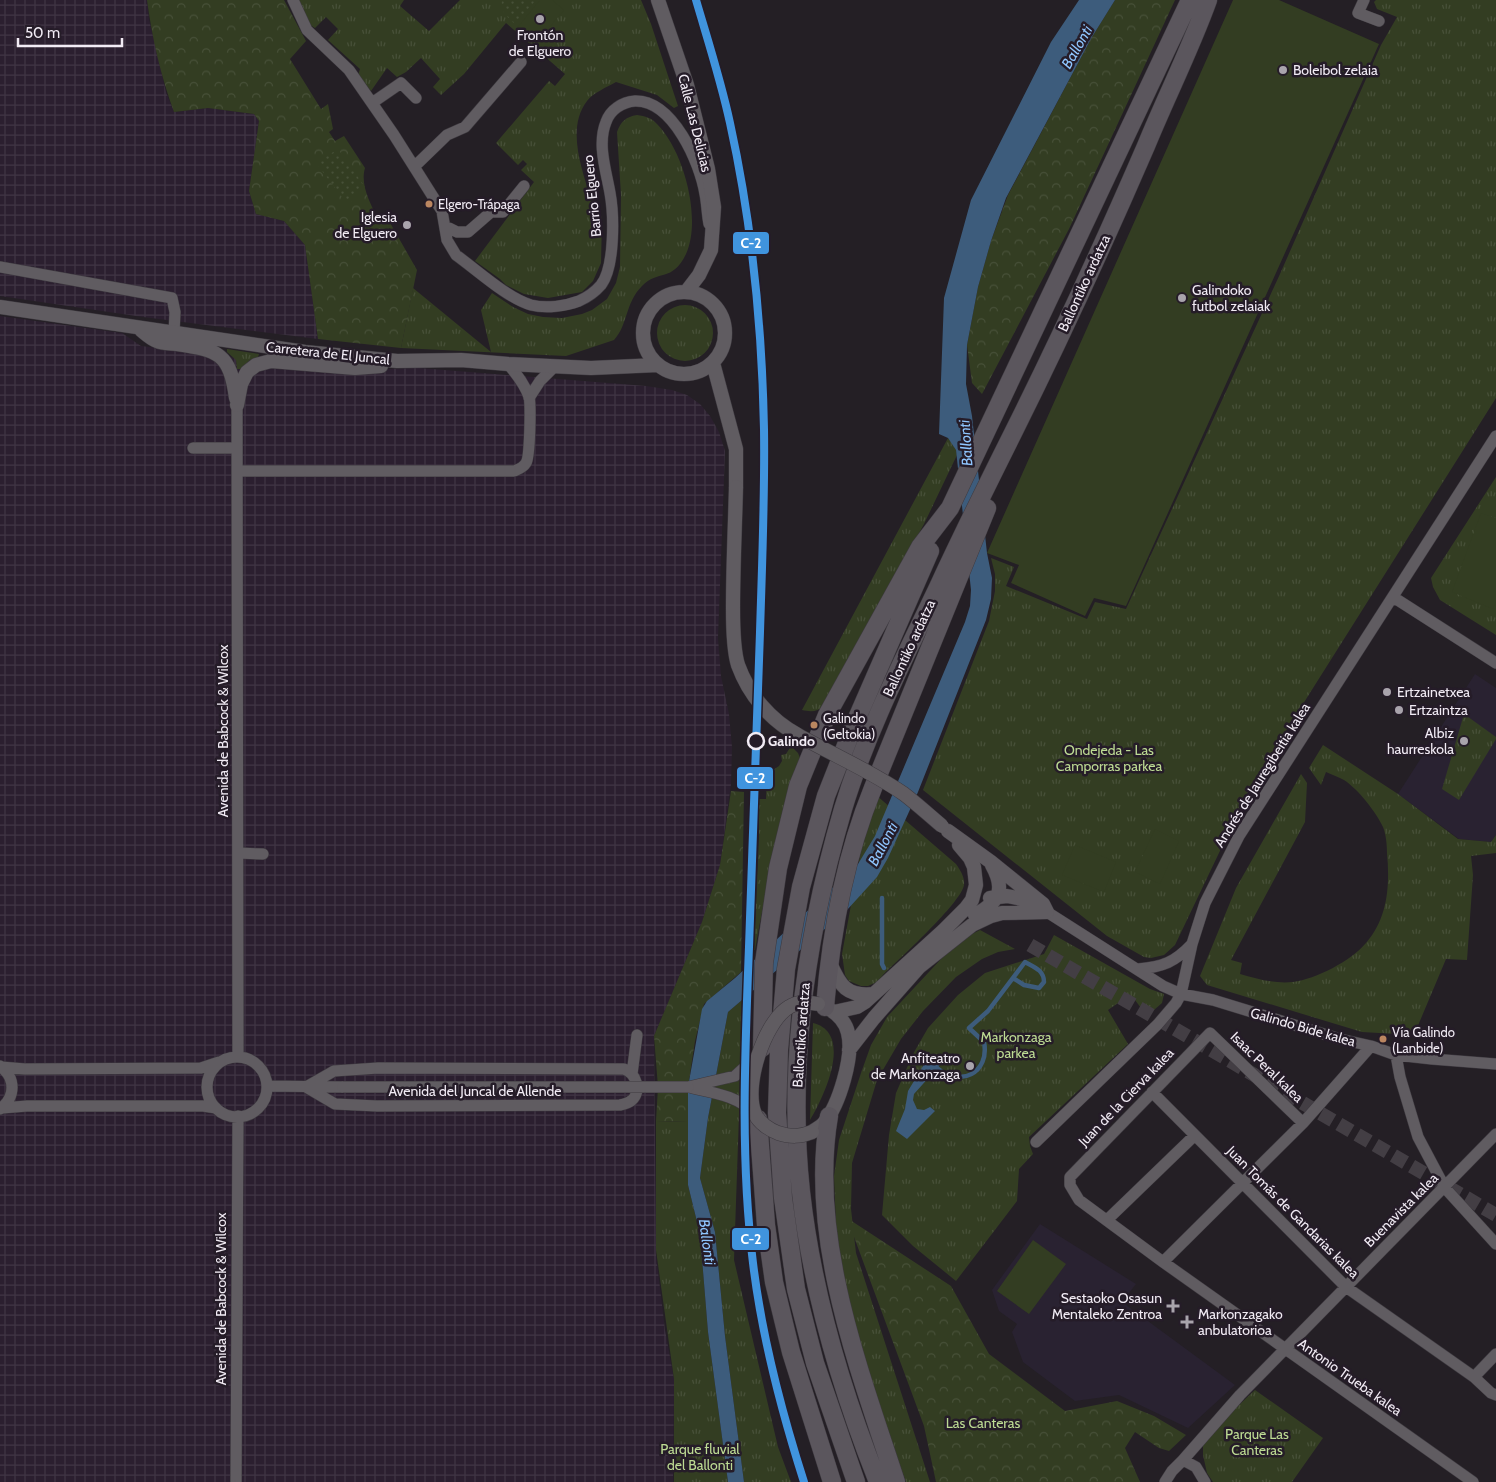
<svg xmlns="http://www.w3.org/2000/svg" width="1496" height="1482" font-family="Cabin,sans-serif">
<style>
.industrial{fill:url(#industrial-grid)}
.education{fill:#292231}
.grass{fill:url(#grass-tufts)}
.forest{fill:url(#forest-crowns)}
.garden{fill:url(#garden-dots)}
.pitch{fill:#333d22}
.water{fill:#3d5c7c}
.lines{fill:none;stroke-linecap:round;stroke-linejoin:round}
.stream{stroke:#3d5c7c;stroke-width:4.5}
.tertiary-tunnel{stroke:#433e44;stroke-width:14;stroke-dasharray:14 7;stroke-linecap:butt}
.minor-casing{stroke:#3e3a40;stroke-width:12}
.tertiary-casing{stroke:#3e3a40;stroke-width:15}
.primary-casing{stroke:#3e3a40;stroke-width:19}
.minor{stroke:#605c61;stroke-width:11}
.tertiary{stroke:#605c61;stroke-width:14}
.primary{stroke:#5b565d;stroke-width:18}
.minor-bridge-casing{stroke:#3e3a40;stroke-width:12;stroke-linecap:butt}
.tertiary-bridge-casing{stroke:#3e3a40;stroke-width:15;stroke-linecap:butt}
.minor-bridge{stroke:#605c61;stroke-width:11}
.tertiary-bridge{stroke:#605c61;stroke-width:14}
.rail-1-casing{stroke:#251c28;stroke-width:11}
.rail-1{stroke:#4094de;stroke-width:8}
.poi-dot{fill:#a9a4ac;stroke:#251c28;stroke-width:2}
.bus-dot{fill:#bb8660;stroke:#251c28;stroke-width:2}
.stop-dot{fill:#251c28;stroke:#f1ebf4;stroke-width:2.5}
.labels{text-anchor:middle;stroke-width:5;stroke-linejoin:round;paint-order:stroke}
.bus-label{font-size:13px;fill:#f1ebf4;stroke:#251c28;text-anchor:start}
.poi-label{font-size:14px;fill:#f1ebf4;stroke:#251c28;text-anchor:start}
.street-label{font-size:14px;fill:#f1ebf4;stroke:#251c28}
.stop-label{font-size:14px;font-weight:bold;fill:#f1ebf4;stroke:#251c28;text-anchor:start}
.park-label{font-size:14px;fill:#bddb93;stroke:#251c28}
.water-label{font-size:15px;font-style:italic;fill:#8fc5fe;stroke:#251c28}
.line-badge{stroke:#251c28;stroke-width:2}
.badge-label{font-size:14px;text-anchor:middle;font-weight:bold;fill:#fff}
</style>
<defs>
<pattern id="industrial-grid" width="8" height="8" patternUnits="userSpaceOnUse" patternTransform="scale(1.25)"><rect width="8" height="8" fill="#2b1f2f"/><path d="M0 4h8M4 0v8" fill="none" stroke="#403544"/></pattern>
<pattern id="grass-tufts" width="24" height="20" patternUnits="userSpaceOnUse" patternTransform="scale(1.25)"><rect width="24" height="20" fill="#333d22"/><path d="M3 7l-1-3M5 7V3M7 7l1-3M15 17l-1-3M17 17v-4M19 17l1-3" fill="none" stroke="#475038"/></pattern>
<pattern id="forest-crowns" width="20" height="18" patternUnits="userSpaceOnUse" patternTransform="scale(1.25)"><rect width="20" height="18" fill="#333d22"/><path d="M2 6a3 3 0 1 1 6 0M12 15a3 3 0 1 1 6 0" fill="none" stroke="#475038"/></pattern>
<pattern id="garden-dots" width="8" height="8" patternUnits="userSpaceOnUse" patternTransform="scale(1.25)"><rect width="8" height="8" fill="#333d22"/><path d="M2 2h.1M6 6h.1" fill="none" stroke="#475038" stroke-width="1.8" stroke-linecap="round"/></pattern>
</defs>
<rect width="100%" height="100%" fill="#241f25"/>
<path class="industrial" d="M0,0h147l2,19 17,73 8,20 34,-4 46,6 5,7 -10,70 7,23 28,7 21,24 13,94 -175,-22 -143,-21z
M0,316l122,17 19,13 205,24 73,-2 227,18 26,4 15,5 13,9 10,12 9,16 6,19 -7,187 3,38 8,38 3,33 -1,37 -11,81 -18,57 -48,114 2,219 9,75 9,49 -1,103h-673z"/>
<path class="education" d="M1475,674l21,14v147l-5,7 -32,-3 -61,-45z
M1040,1224l96,60 -14,18 113,83 -47,43 -69,-33 -44,6 -52,-39 -11,-30 5,-8 -18,-13 -7,-21z"/>
<path class="grass" d="M297,0h107l-4,6 29,25 31,-31h181l10,24 27,82 -4,2 -17,-13 -41,-13c-9,5 -23,11 -29,19 -21,27 -5,69 4,98h4l7,19 -1,45 -8,18 -11,11 -34,6 -24,-4 -18,-9 -6,-6 -25,-18 59,-79 -13,-12 6,-6 -4,-4 -5,5 -22,-22 53,-62 6,5 10,-12 -59,-51 -42,51 -23,21 -8,-8 7,-8 -19,-21 -15,14 -9,5 -10,-9 -16,23 -13,-16 2,-6 -32,-29 10,-11 -12,-12 -11,11 -5,-3z
M1376,0h120v398l-246,390 -75,157 -11,10 -13,3 -7,-1 -37,-21 -184,-146 66,-169 6,-30v-17l-4,-16 23,9 -8,19 81,33 8,-17 31,7 154,-335 101,-229 16,-28 -20,-8 -3,-7z
M637,115c8,1 15,3 20,9 27,27 45,95 29,130 -14,29 -28,15 -44,32 -17,17 -14,39 -28,54l-48,16 -165,-8 12,-60 78,64 -10,-42 11,-17 21,14 15,7 15,3 19,1 20,-4 10,-4 15,-11 9,-16 4,-16 1,-72 -4,-63c4,-11 9,-15 20,-17z
M657 333a28 28 0 1 1 56 0a28 28 0 1 1-56 0Z
M227,349l32,5 -1,3 -8,3 -10,9h-3l-1,-9 -9,-8z
M948,438l8,11 1,6 -33,69 -100,182c-7,6 -13,6 -22,4z
M1496,477v158l-56,-35 -7,-13 -2,-9z
M1464,714l32,23v2l-37,61 -17,-11z
M1323,745l75,49 60,45 33,3 5,-7v18l-25,3 2,19 -6,85 -21,-1 -32,76 -52,-3 -155,-47 -7,-9 36,-88 65,-114 6,9 -2,39 -74,138 11,3 -2,11c17,5 35,10 53,8 23,-3 58,-21 73,-39 22,-25 24,-58 21,-90 0,-8 -1,-19 -4,-26 -7,-15 -25,-38 -39,-47 -5,-3 -12,-5 -18,-8l-5,13 -12,-17z
M791,746l7,7 2,5c-18,64 -34,127 -45,192h-1l5,-113v-38h7l1,-25 12,-8 3,-5 -1,-6 5,-1z
M876,795l80,69c4,6 9,13 8,21 -3,18 -65,74 -81,90l-6,7 -9,4h-7l-12,-5 -4,-6 -3,-21 22,-120z
M980,930l35,19 -17,3 -16,7 -26,18 -33,34 -22,28 -24,41 -25,83 -1,46 5,44 74,229h-24l-55,-152 -15,-104 -2,-50 5,-36 22,-67 10,-28 16,-28 55,-59 30,-24z
M1054,935l96,54 14,5 -2,9 -15,13 -12,-16 -7,-4 -20,14 20,34 -99,93 1,9 3,8 -14,15 -2,32 -61,80 -43,-35 -31,-31 7,-80 7,-42 17,-39 15,-26 30,-33 27,-22 59,-19z
M743,999l-9,261 44,187 13,35h-47l-19,-146 -10,-104 -15,-54 8,-60 20,-106z
M813,1023c41,10 11,74 -3,97z
M656,1121l32,1v63l12,49 8,98 20,150h-54v-103l-18,-129z
M1255,1390l68,48 -31,44h-79l-6,-9 -4,-18v-10l21,-26z"/>
<path class="forest" d="M147,0h137l22,41 -16,18 31,50 7,-5 5,25 -4,3 6,9 9,-5 21,32c-5,16 5,35 12,49l8,-3 32,56 -16,78 -83,-9 -13,-94 -21,-24 -28,-7 -7,-23 10,-70 -5,-7 -46,-6 -34,4c-13,-35 -22,-74 -27,-112z
M1115,0h60l-106,229 -87,165 -10,-11 -5,-38 11,-58 13,-46 17,-46 84,-158z
M731,791l13,1 -3,180 -37,32 -9,37 -7,46v35l-32,-1 2,-34 -4,-51 48,-114 18,-57z
M847,1218l104,68 38,68 76,57 52,-10 37,15 32,19 -17,16 -10,-3 -24,-16 -10,16 15,34h-204l-12,-56z"/>
<path class="garden" d="M502,0h34l-21,24c-8,-7 -15,-13 -13,-24z
M338,149l27,38 -17,18 -32,-42z"/>
<path class="pitch" d="M540,0h12l12,10 -28,33 -19,-15z
M1233,0h46l100,44 -253,562 -32,-8 -9,18 -74,-33 8,-18 -32,-12z
M1481,513l15,5v82l-3,9 -41,-17z
M1155,829l24,12 -19,43 -25,-12z
M1075,845l41,17 -12,30 -42,-17z
M1033,1240l33,24 -37,50 -32,-23z"/>
<path class="water" d="M1079,0h36l-23,37 -86,161 -15,43 -13,46 -11,58 -1,39 6,32 15,137 5,25 -1,21 -5,21 -68,172 -30,66 -11,19 -30,33 -119,102 -20,106 -8,60 15,54 10,104 19,146h-16l-20,-150 -8,-98 -12,-49v-98l14,-78 5,-8 28,-23 123,-114 17,-28 90,-214 5,-16 1,-16 -15,-140 -8,-12 -9,-4 5,-136 27,-98 80,-158z
M929,1056l11,9 -26,29 -1,6 4,9 7,1 6,-3 5,4 -28,28 -11,-8 9,-22 3,-18z"/>
<g class="lines">
<path class="stream" d="M882,898v66l2,4
M937,1068c23,20 53,5 47,-26l-15,-14 19,-17 37,-49c9,5 19,8 19,20l-5,6 -15,-3 -11,-7"/>
<path class="tertiary-tunnel" d="M1030,945l466,270"/>
<g class="minor-casing">
<path id="minor" d="M293,0l14,30 42,40 45,65 48,76 5,29 9,15c21,15 51,43 75,50 15,4 35,1 48,-4 9,-4 16,-9 22,-16 14,-18 13,-70 9,-92 -4,-23 -13,-49 -4,-71 4,-12 16,-20 29,-21 38,-1 65,62 70,93 2,10 2,20 4,30
M1364,0l-6,13 21,8
M372,103l29,-20 15,15
M414,167l33,-32 18,-8 56,-65
M445,226l12,6h11l23,-20h12l21,-26
M0,267l172,31 3,14 -1,21
M529,398l11,-17 15,-15
M237,405l1,652
M193,448h44
M237,471h277c5,-2 9,-3 12,-8 4,-6 5,-58 3,-66 -4,-13 -13,-23 -21,-33
M1393,597l103,66
M238,853l25,1
M1047,912l116,74 18,8 32,6 127,39 31,7 25,9 36,4 64,5
M1138,969c25,-2 37,-7 54,-25
M1396,1055l4,22 18,60 27,51 51,56
M207 1087a30 30 0 1 1 60 0a30 30 0 1 1-60 0Z
M0,1066c16,12 16,31 0,43
M1,1067l24,2 176,-1 18,-6
M378,1068l246,1c12,4 18,22 8,31 -3,3 -7,4 -12,5l-243,1 -42,-2 -29,-17 28,-16z
M632,1074l5,-39
M267,1086l76,1
M688,1087l47,-11 24,-22
M692,1088c23,5 46,8 63,26
M1152,1092l194,195 128,90 17,16 5,2
M2,1108l25,-2h176l13,2
M1303,1123l-93,-90 -140,144v8l9,15 84,62 310,220
M1036,1142l122,-118 18,-21 5,-9 11,-50 13,-41 34,-67 257,-400
M1107,1220l88,-85
M1163,1262l140,-139 68,-77
M1474,1377l22,-23
M1183,1460l57,-65 256,-261
M236,1482l2,-366
M1165,1482l7,-11 11,-11 13,7 9,15"/>
</g>
<g class="tertiary-casing">
<path id="tertiary" d="M658,0l29,85 21,84 6,38 -3,43 -12,25 -13,17
M643 333a41 41 0 1 1 82 0a41 41 0 1 1-82 0Z
M0,307l305,45 92,9 64,-1 47,4 83,4 67,-3
M141,330c5,4 10,9 16,11 6,3 14,2 20,3 41,6 53,9 59,54
M713,363l23,86v38
M237,405l4,-21 6,-12 9,-7 15,-4 84,7 26,-2
M990,898l17,-2 30,6
M975,915c24,-13 31,-25 17,-50
M830,963c10,23 17,34 44,31
M834,1012l23,-5 8,-5 78,-71 23,-23 6,-8 4,-15 -2,-18 -4,-9 -11,-13
M849,1050l25,-32 45,-51 53,-42 19,-9 11,-3 45,-1 -4,-8 -52,-42 -43,-31
M812,1132c4,-3 9,-5 12,-9 15,-18 30,-67 24,-90 -2,-10 -10,-19 -19,-24"/>
</g>
<g class="primary-casing">
<path id="primary" d="M825,1007c6,-75 20,-150 48,-219l114,-280
M762,1048l2,-85 14,-95 20,-82 29,-71 93,-168 30,-39 240,-508
M829,1116c-21,121 30,253 67,366
M758,1119l8,106 8,57 17,70 41,130
M856,1482l-41,-119 -19,-74 -13,-91 -6,-85 2,-63 7,-81 15,-82 25,-91 28,-71 76,-174
M878,1482c-37,-93 -66,-191 -77,-290 -14,-128 6,-260 42,-383 24,-79 62,-152 97,-226 23,-50 48,-100 73,-150 47,-94 91,-190 133,-287 20,-49 44,-96 62,-146"/>
</g>
<use href="#minor" class="minor"/>
<use href="#tertiary" class="tertiary"/>
<use href="#primary" class="primary"/>
<g class="minor-bridge-casing">
<path id="minor-bridge" d="M343,1087h345"/>
</g>
<g class="tertiary-bridge-casing">
<path id="tertiary-bridge" d="M736,487c-1,40 -3,81 -3,121 0,17 0,41 5,57 11,30 32,55 60,70 35,20 73,36 106,59 13,10 25,21 38,32
M812,1132c-12,5 -21,5 -34,1 -8,-3 -19,-10 -23,-19 -12,-27 9,-92 34,-107 9,-6 19,-5 29,-3"/>
</g>
<use href="#minor-bridge" class="minor-bridge"/>
<use href="#tertiary-bridge" class="tertiary-bridge"/>
<g class="rail-1-casing">
<path id="rail-1" d="M696,0c12,41 25,81 34,123 22,100 32,203 34,306 1,68 -2,135 -4,203 -4,105 -8,210 -11,315 -4,105 -9,211 4,316 9,75 28,147 51,219"/>
</g>
<use href="#rail-1" class="rail-1"/>
</g>
<g class="poi-dot">
<circle cx="540" cy="19" r="5"/>
<circle cx="1283" cy="70" r="5"/>
<circle cx="407" cy="225" r="5"/>
<circle cx="1182" cy="298" r="5"/>
<circle cx="1387" cy="692" r="5"/>
<circle cx="1399" cy="710" r="5"/>
<circle cx="1464" cy="741" r="5"/>
<circle cx="970" cy="1066" r="5"/>
<path d="M1170.5 1298.5h5v5h5v5h-5v5h-5v-5h-5v-5h5z"/>
<path d="M1184.5 1314.5h5v5h5v5h-5v5h-5v-5h-5v-5h5z"/>
</g>
<g class="bus-dot">
<circle cx="429" cy="204" r="4.5"/>
<circle cx="814" cy="725" r="4.5"/>
<circle cx="1383" cy="1039" r="4.5"/>
</g>
<circle class="stop-dot" cx="756" cy="741" r="8"/>
<g class="labels">
<g class="bus-label">
<text x="438" y="209">Elgero-Trápaga</text>
<text x="823" y="723">Galindo<tspan x="823" dy="16">(Geltokia)</tspan></text>
<text x="1392" y="1037">Vía Galindo<tspan x="1392" dy="16">(Lanbide)</tspan></text>
</g>
<g class="poi-label">
<text x="540" y="40" text-anchor="middle">Frontón<tspan x="540" dy="16">de Elguero</tspan></text>
<text x="1293" y="75">Boleibol zelaia</text>
<text x="397" y="222" text-anchor="end">Iglesia<tspan x="397" dy="16">de Elguero</tspan></text>
<text x="1192" y="295">Galindoko<tspan x="1192" dy="16">futbol zelaiak</tspan></text>
<text x="1397" y="697">Ertzainetxea</text>
<text x="1409" y="715">Ertzaintza</text>
<text x="1454" y="738" text-anchor="end">Albiz<tspan x="1454" dy="16">haurreskola</tspan></text>
<text x="960" y="1063" text-anchor="end">Anfiteatro<tspan x="960" dy="16">de Markonzaga</tspan></text>
<text x="1162" y="1303" text-anchor="end">Sestaoko Osasun<tspan x="1162" dy="16">Mentaleko Zentroa</tspan></text>
<text x="1198" y="1319">Markonzagako<tspan x="1198" dy="16">anbulatorioa</tspan></text>
</g>
<g class="street-label">
<text transform="translate(695 123) rotate(76)" y="5">Calle Las Delicias</text>
<text transform="translate(592 196) rotate(-96)" y="5">Barrio Elguero</text>
<text transform="translate(1084 283) rotate(-65)" y="5">Ballontiko ardatza</text>
<text transform="translate(328 353) rotate(6)" y="5">Carretera de El Juncal</text>
<text transform="translate(909 648) rotate(-65)" y="5">Ballontiko ardatza</text>
<text transform="translate(223 731) rotate(-90)" y="5">Avenida de Babcock &amp; Wilcox</text>
<text transform="translate(1262 775) rotate(-58)" y="5">Andrés de Jauregibeitia kalea</text>
<text transform="translate(1303 1027) rotate(16)" y="5">Galindo Bide kalea</text>
<text transform="translate(801 1035) rotate(-86)" y="5">Ballontiko ardatza</text>
<text transform="translate(1267 1067) rotate(44)" y="5">Isaac Peral kalea</text>
<text x="475" y="1096">Avenida del Juncal de Allende</text>
<text transform="translate(1126 1097) rotate(-46)" y="5">Juan de la Cierva kalea</text>
<text transform="translate(1401 1210) rotate(-45)" y="5">Buenavista kalea</text>
<text transform="translate(1293 1212) rotate(45)" y="5">Juan Tomás de Gandarias kalea</text>
<text transform="translate(221 1299) rotate(-90)" y="5">Avenida de Babcock &amp; Wilcox</text>
<text transform="translate(1350 1377) rotate(35)" y="5">Antonio Trueba kalea</text>
</g>
<g class="stop-label">
<text x="768" y="746">Galindo</text>
</g>
<g class="park-label">
<text x="1109" y="755">Ondejeda - Las<tspan x="1109" dy="16">Camporras parkea</tspan></text>
<text x="1016" y="1042">Markonzaga<tspan x="1016" dy="16">parkea</tspan></text>
<text x="983" y="1428">Las Canteras</text>
<text x="1257" y="1439">Parque Las<tspan x="1257" dy="16">Canteras</tspan></text>
<text x="700" y="1454">Parque fluvial<tspan x="700" dy="16">del Ballonti</tspan></text>
</g>
<g class="water-label">
<text transform="translate(1077 47) rotate(-60)" y="5">Ballonti</text>
<text transform="translate(966 443) rotate(-94)" y="5">Ballonti</text>
<text transform="translate(883 844) rotate(-62)" y="5">Ballonti</text>
<text transform="translate(707 1242) rotate(82)" y="5">Ballonti</text>
</g>
</g>
<g class="line-badge">
<rect x="732" y="231" width="38" height="24" rx="5" fill="#4094de"/>
<rect x="736" y="766" width="38" height="24" rx="5" fill="#4094de"/>
<rect x="731" y="1227" width="39" height="24" rx="5" fill="#4094de"/>
</g>
<g class="badge-label">
<text x="751" y="248">C-2</text>
<text x="755" y="783">C-2</text>
<text x="751" y="1244">C-2</text>
</g>
<path d="M18 38v8h104v-8" fill="none" stroke="#f1ebf4" stroke-width="2.5"/>
<text x="25" y="38" font-size="15" fill="#f1ebf4" stroke="#251c28" stroke-width="4" paint-order="stroke">50 m</text>
</svg>
